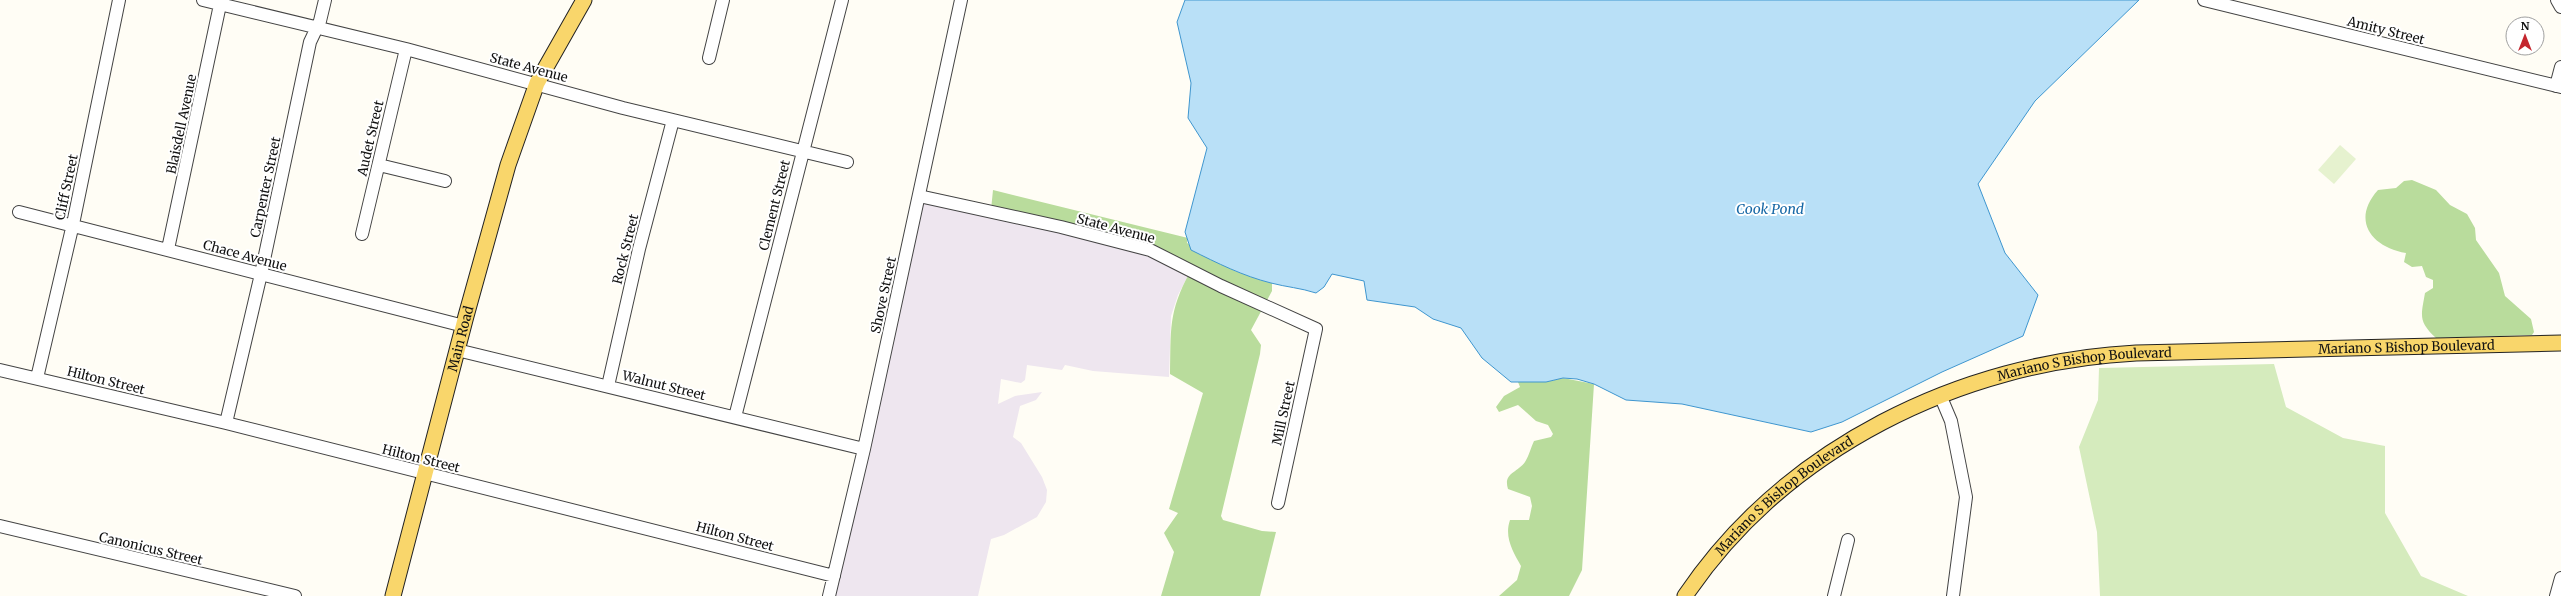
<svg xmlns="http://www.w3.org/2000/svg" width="2561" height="596" font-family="Merriweather,serif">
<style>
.industrial{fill:#eee6ef}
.green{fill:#d5ebbd}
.forest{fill:#b9dc9c}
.pitch{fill:#e6f2cf}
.water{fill:#b9e0f7;stroke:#3f96cf}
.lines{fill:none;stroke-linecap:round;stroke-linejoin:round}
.minor-casing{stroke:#444;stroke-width:14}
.major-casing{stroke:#222;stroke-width:17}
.minor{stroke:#fff;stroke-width:12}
.major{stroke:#f9d66b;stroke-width:15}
.labels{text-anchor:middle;stroke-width:4;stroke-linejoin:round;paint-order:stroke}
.street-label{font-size:13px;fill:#111;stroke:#fff}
.water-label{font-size:14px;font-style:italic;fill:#1768a6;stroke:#fff}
</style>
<rect width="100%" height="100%" fill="#fffdf5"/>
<path class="industrial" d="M918,197l209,45 63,30 -12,23 -7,21 -2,61 -76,-6 -28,-6 -3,5 -35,-5 -2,15 -4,3 -20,-4 -3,25 17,-8 27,-4 -6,8 -16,6 -7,31 8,6 21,34 5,13 -1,12 -9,15 -33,18 -13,4 -13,57h-149z"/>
<path class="green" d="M2274,364l12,43 57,31 42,8v67l36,63 47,20h-368l-3,-64 -18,-85 19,-47 1,-32z"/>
<path class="forest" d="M2412,180l24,10 14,15 17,9 8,14 1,12 23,33 6,23 26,23 3,13 -2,3 -96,3c-18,-17 -15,-22 -11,-45l8,-5v-8l-7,-3 -4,-11 -10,1 -8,-5 2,-9c-35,-6 -55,-33 -28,-63l18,-2 8,-7z
M993,190l195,48 -1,5 48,28 37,12v8l-21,39 10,15 -1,9 -39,162 2,4 39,11 14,1 -16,64h-99l13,-44 -10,-19 14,-20 -9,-4 34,-116 -33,-19c1,-44 -2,-62 20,-102l-41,-24 -158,-38z
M1563,378l31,6 -12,186 -13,26h-70l18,-16 4,-14c-8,-14 -17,-29 -11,-46h19l3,-14 -2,-9 -22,-8c-5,-16 9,-16 17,-27 4,-6 6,-15 9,-21l17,-4 2,-3 -5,-9 -12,-4 -18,-16 -19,7 -3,-5 8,-11 16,-9 -2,-5h28z"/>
<path class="pitch" d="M2340,145l16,14 -22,25 -16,-14z"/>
<path class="water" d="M1185,0h954l-104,101 -57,83 27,69 33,42 -15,41 -81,36 -100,50 -31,10 -129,-28 -56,-4 -32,-16 -17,-5 -14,-1 -17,4h-35l-29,-24 -21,-30 -28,-9 -18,-12 -48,-7 -3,-19 -32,-7 -8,13 -8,6c-15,-5 -30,-6 -45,-10 -28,-7 -54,-20 -80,-33l-6,-18 22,-84 -19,-30 3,-35 -14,-61z"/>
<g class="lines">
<g class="minor-casing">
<path id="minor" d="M203,0l203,49 217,59 224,54
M2204,0l357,87
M2557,0l4,7
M709,58l14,-58
M2556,86l5,-19
M379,165l66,16
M919,196l142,31 89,23 71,36 95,43 -38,174
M19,212l445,114
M362,234l44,-185
M168,249l53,-249
M457,350l407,99
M0,370l226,53 608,153
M37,378l36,-154 46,-224
M608,386l31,-137 34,-129
M1940,395l11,26 15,76 -13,99
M735,417l107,-417
M226,423l35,-149 49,-232 10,-21 5,-21
M0,526l295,70
M829,596l35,-147 97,-449
M1834,596l14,-56
M2556,596l5,-18"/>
</g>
<g class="major-casing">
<g id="major">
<path id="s1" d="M393,596l73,-280 42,-151 29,-82 47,-83"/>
<path id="s2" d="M1685,596c100,-148 275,-234 451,-243l425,-10"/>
</g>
</g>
<use href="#minor" class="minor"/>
<use href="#major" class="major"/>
</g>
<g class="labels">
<g class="street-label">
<text transform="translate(2386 30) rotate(14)" y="5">Amity Street</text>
<text transform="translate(529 67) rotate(15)" y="5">State Avenue</text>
<text transform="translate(181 124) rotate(-78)" y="5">Blaisdell Avenue</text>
<text transform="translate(370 138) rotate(-77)" y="5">Audet Street</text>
<text transform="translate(66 187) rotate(-78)" y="5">Cliff Street</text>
<text transform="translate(265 187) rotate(-78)" y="5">Carpenter Street</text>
<text transform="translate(774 205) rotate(-76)" y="5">Clement Street</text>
<text transform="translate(1116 228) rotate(15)" y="5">State Avenue</text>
<text transform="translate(625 249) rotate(-76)" y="5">Rock Street</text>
<text transform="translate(245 255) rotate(15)" y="5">Chace Avenue</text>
<text transform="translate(883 295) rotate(-78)" y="5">Shove Street</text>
<text dy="5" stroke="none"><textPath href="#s1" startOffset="266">Main Road</textPath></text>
<text dy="5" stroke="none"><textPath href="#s2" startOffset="801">Mariano S Bishop Boulevard</textPath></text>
<text dy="5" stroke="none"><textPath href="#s2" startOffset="478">Mariano S Bishop Boulevard</textPath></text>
<text transform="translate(106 380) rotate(14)" y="5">Hilton Street</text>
<text transform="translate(664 385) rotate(14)" y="5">Walnut Street</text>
<text transform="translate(1283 413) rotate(-78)" y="5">Mill Street</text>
<text transform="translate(421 458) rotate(14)" y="5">Hilton Street</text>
<text dy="5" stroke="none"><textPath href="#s2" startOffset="142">Mariano S Bishop Boulevard</textPath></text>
<text transform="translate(735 536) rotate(15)" y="5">Hilton Street</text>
<text transform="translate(151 548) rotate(13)" y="5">Canonicus Street</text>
</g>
<g class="water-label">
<text x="1770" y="214">Cook Pond</text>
</g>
</g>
<g transform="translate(2525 36)"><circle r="19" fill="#ffffff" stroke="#a0a0a0"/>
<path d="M0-3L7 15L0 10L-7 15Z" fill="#c4262e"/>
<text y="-6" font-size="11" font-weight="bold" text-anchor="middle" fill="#111111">N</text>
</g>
</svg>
